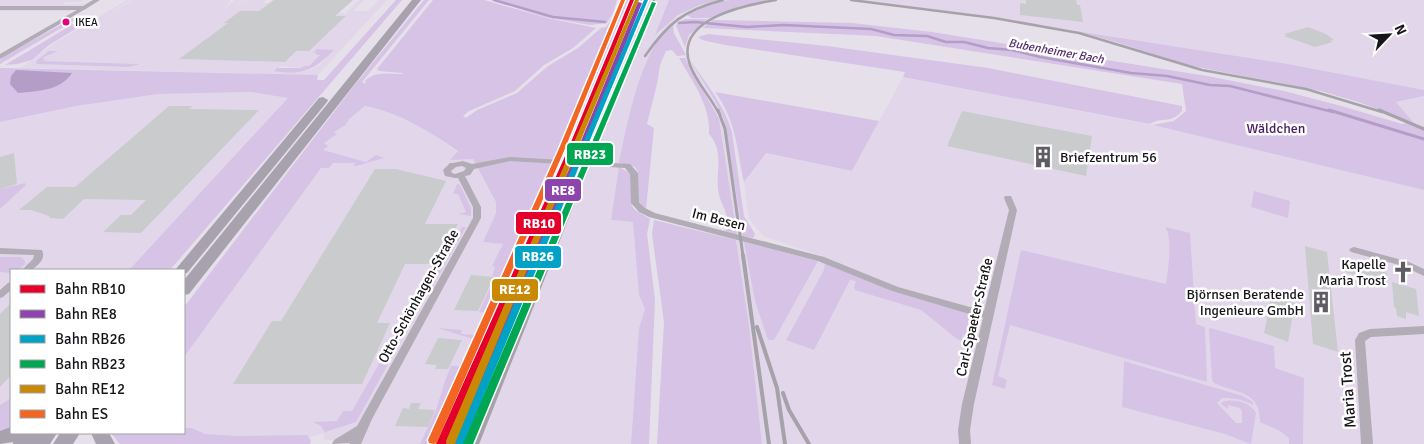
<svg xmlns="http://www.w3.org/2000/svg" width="1424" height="444" font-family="Signika,sans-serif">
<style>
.built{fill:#e2d7ea;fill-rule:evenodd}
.green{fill:#d6c3e6}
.water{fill:#b49dc7}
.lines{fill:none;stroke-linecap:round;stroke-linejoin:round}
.stream-far1{stroke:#b49dc7;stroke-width:2.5}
.stream{stroke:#b49dc7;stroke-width:3}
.building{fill:#c9cbcd}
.minor{fill:#b1acb5;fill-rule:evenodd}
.tertiary{fill:#b1acb5;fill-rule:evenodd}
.trunk{fill:#a8a2ae;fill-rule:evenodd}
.rail-far2{stroke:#a5a2aa;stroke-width:2.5}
.rail-far1{stroke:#a5a2aa;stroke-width:3}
.rail{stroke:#a5a2aa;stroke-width:4}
.rail-1-casing{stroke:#fff;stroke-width:3}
.rail-2-casing{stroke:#fff;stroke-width:3}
.rail-3-casing{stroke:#fff;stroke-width:3}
.rail-4-casing{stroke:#fff;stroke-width:3}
.rail-5-casing{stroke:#fff;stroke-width:3}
.rail-6-casing{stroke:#fff;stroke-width:3}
.rail-1{fill:#e4002b;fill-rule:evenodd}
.rail-2{fill:#8e44ad;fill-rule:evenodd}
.rail-3{fill:#01a2c5;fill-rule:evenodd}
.rail-4{fill:#00a651;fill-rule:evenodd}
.rail-5{fill:#ca8905;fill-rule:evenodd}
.rail-6{fill:#f26522;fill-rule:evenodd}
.bus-dot{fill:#e5007d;stroke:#fff;stroke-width:2}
.labels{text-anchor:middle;stroke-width:5;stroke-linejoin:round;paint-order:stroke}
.far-bus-label{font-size:11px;fill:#17141a;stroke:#fff;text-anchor:start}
.far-water-label{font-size:12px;font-style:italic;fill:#562d71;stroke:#fff}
.park-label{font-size:14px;fill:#451c5f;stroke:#fff}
.poi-label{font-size:14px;fill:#17141a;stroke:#fff;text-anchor:end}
.street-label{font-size:14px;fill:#17141a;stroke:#fff}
.near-street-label{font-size:16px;fill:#17141a;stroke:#fff}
.line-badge{stroke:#fff;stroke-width:2}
.badge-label{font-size:14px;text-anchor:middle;font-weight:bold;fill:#fff}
</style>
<rect width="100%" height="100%" fill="#e6e0eb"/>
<path class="built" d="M0,0h84l-4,2h-14l-4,3 20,-1 11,-4 -23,11h-70z
M127,0h4l-18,11h4l-2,-1 18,-10h98l-5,7 9,-7h7l-5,5 7,-5h4l-5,5 7,-5h16l-3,3h5l5,-3h80l-15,13 9,1v-3l12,-11h5l-11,11h15l11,-11h8l-69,75 -297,-7 35,-26zM333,50l-13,14 -10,6 -9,2 -27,-1 3,-5 24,2 8,-2 11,-11 -2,-2zM49,51l8,1 -5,1 -11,6 3,1 -2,1 97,3 8,-2 -18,5 -92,-3 -1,-3z
M629,0h8l-21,58h3l24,-58h26l-12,35 14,-15 19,-10 23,-8 16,-2 -28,8 -16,7 -19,14 -14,21 -29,96 -12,74 22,2 6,73 6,14 -6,19 -8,116h-283l-11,-4h-12l-2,-7 -32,11 -107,-11v-117l129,-169 15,-1 -4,-2 10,-12 13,-8 -2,-1 2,-3 18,-14 21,5 34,15 38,26 -7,7h22l23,43v11l-13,29 21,2 -9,22v10l10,4 11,-17 53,-114z
M860,0h564v90l-136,-26 -312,-49z
M686,53l29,48 9,18 19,117 -6,-1 -18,-116 -30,-53 -4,-8z
M903,77l281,54 240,59v254h-662l-13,-119 -13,-85 8,2 11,59 13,39h5l48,-84 -58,-20 -14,-17 -5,-37 21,-29 87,18z
M251,92l38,6 -160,172h-118v128l-11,7v-196l26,-24 -9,-1 -17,5v-67l76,-16 82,-12z
M1424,96v34l-13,-5 3,-2 -18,-21z"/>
<path class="green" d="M396,0h6l-232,270h-41l159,-172 -37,-6 -93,2 -82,12 -76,16v-54l318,7 -1,5h7z
M424,0h5l-67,82 4,2 -1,-3c10,-10 23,-7 36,-7l2,-1 -24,-2 -2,-2 56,-69h51l63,18 49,10 -23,20 -29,17 -29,26 -46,20 -6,5 3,2 11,-8 40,-17 31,-27 30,-18 23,-20 5,-1 13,-20 1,-7h9l-60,149 -53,114 -11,17 -33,83 -37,81h-15l16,-34 9,-29 6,-15h15l10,-26 -38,-12 24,2 -1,4 17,1 9,-22 -8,-1 16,-35 -3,-1 3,-9 -3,-1 11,-22 -20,-2 13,-29v-11l-23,-43 -23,1 8,-9c-30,-20 -57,-38 -93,-45l-17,14 1,1 -4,2 2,1 -13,8 3,2 -13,9 4,3 -5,4 43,12 10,-7 8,3 -28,8h-3l2,-3h-22l-4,5h-8l-137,189v-50l173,-225z
M491,0h126l-4,13 -6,10 -17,2 -45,-8z
M637,0h6l-24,58h-4z
M669,0h50l-19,5 -22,10 -23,20z
M729,0h40l-29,6 -30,12h-18l-5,-3 -14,9 1,9 12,22 -9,1 -5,-6 -6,1 -6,14 -3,19 -10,40 7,4 -8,81 -8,-9v-28l-3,-5 -16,-4c8,-39 23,-119 56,-142 16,-11 36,-17 54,-21z
M75,17h5l-80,47v-4l4,-4z
M85,17h10l-46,28 -17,15 -15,4 -12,1z
M685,19h22l-18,16 -4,12 -9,-21 2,-4z
M713,20l139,3 80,9 275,44 77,15 61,16 57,17 4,-1 18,7v60l-271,-65 21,-4 12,-10 -4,-27 -306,-48 -174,-8z
M1076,31l212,33 136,26v6l-28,6 18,21 -53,-20 -40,-12 -134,-26 -71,-23z
M708,34l119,12 161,22 194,38v5c-12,14 -21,5 -32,13l-247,-47 2,-5 -180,-27 -23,-5 -4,-3z
M317,49l17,1c-20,20 -31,26 -60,21l5,-6 -1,3h23l3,-2h5l11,-11h-4l1,-2h-4z
M49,51h9l-16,7 3,1 -2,2 96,3 9,-2 -19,5 -92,-3 -1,-3z
M679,58h6l34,61 18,116 -13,-4 3,-2c3,-13 -5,-23 -8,-34 -5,-20 7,-42 -10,-61 2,-28 -17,-53 -30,-76z
M690,60c16,23 34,45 42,72l12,84 11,18 -2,4 -10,-2 -19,-117 -9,-18z
M715,92l164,29 -27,50 -86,-18 -22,29c-8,-35 -7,-60 -29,-90z
M619,167l11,6 2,33 3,4 15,9 -3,15 8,65 -6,145h-18l8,-116 6,-19 -6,-14 -6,-73 -22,-2z
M25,183l1,2 -26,24v-20z
M457,184l3,1 11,23v8l-13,-2 8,-2 -8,-18h-5z
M1254,191l36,10 -2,17 -37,-11z
M654,220l82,20 13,85 13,119h-105l7,-122 -12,-88z
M462,227h4l-36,64 -4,-2z
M1165,227l25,6 6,91 9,3 2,55 -197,-57 -12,51 9,4 -2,9 -13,-4 29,-135 145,34c2,-13 7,-47 -1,-57z
M744,242l74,19 -44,79h-6l-13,-39z
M0,257h21l4,4v3l-7,6h-7v3l-11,-1z
M825,263l67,28 84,24 6,6 -9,-2 -4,15 -6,1 -1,6 -5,-2 -36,-29 -66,-20 -1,-3 2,-6 -6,-1 -36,70 -28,-10 38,-70z
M419,301l4,2 -18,32 -9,-1 18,-31z
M1210,328l64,18 1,22 29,10 -1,66h-14v-6l-9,-7 -20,-9c0,-32 -23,-28 -46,-39l-2,-3 -3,-51z
M387,350h9l-40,72 -31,10 -4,-6 -8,-4 24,-1 6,-10h9z
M1124,361l119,35 10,6v3c-10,-6 -20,-7 -31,-7l-5,5 19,20h6v-12l-2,-3 -12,-3v4l-7,-5 1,-2c12,-4 28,0 34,11l-5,31 -26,-10 -103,-27z
M11,398v32l-11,6v-31z
M184,428h8l13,6 33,2 69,-1 4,6 -1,3h-190l-9,-11h73z"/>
<path class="water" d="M16,70l56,3c-12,18 -34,18 -54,20l-8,-9 1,-8z"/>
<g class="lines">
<path class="stream-far1" d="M494,0l59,17 52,5
M679,23l16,-1 52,5 36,-2 88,4 23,6 33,1 19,6h18l24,6 24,2 28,7 91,16 36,3 43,9 20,1 103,26"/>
<path class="stream" d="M1329,110l95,29"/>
</g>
<path class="building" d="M274,0h79l-18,16h11l-37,35h-13l-11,11 -106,-3 49,-36h-4l16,-12h19z
M1026,0h50l1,5h3l3,17 -63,-7v-12l6,1z
M1308,27l18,7 8,6 -4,1 3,1 -18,5 -31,-11 3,-1 -3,-1z
M169,106h24l-4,3 70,1 -118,123 -38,-1 18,-17h10l15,-15 -62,-1 -21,20 -13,-1 -1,-2 -18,-6h-12l28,-23h28z
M962,111l130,25 -6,40 -139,-30z
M14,153l3,31 -17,5v-32z
M375,169h21l50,12 -21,43h33l-21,40h-32l-28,59h13l-28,61h-129l39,-63h9z
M1305,246l22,6 11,100 -25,-8z
M1345,261l42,12 1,12 -43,-13z
M471,275l23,2 -16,34 -24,-1z
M1392,282l24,7 3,27 -13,-4v7l-9,-3 -1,-8 -2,-1z
M1271,297l24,6 -7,39 -24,-9z
M11,303v72l-11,12v-73z
M438,338l24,2 -14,29h-13l2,-4 -12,-1z
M411,403h10l-3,6 17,1 -7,17 -33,-1 8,-18 6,1z"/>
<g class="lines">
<path class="minor" d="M82,7l5,1 -87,51v-5z
M510,157l120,7 8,9 1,29 6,6 10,5 169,44 74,30 86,24 25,-101 -5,-12 1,-2h6l6,14 -43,194 -4,26 1,14h-12l-1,-14 4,-26 21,-86 -91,-27 -74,-30 -169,-44 -10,-5 -8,-9 -1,-29 -5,-6 -115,-7 -36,8 -4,6 -5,1 16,31v11l-109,201 -11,25h-12l1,-1 -18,1 2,-4 23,-14 116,-208v-11l-15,-29h-3l-10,-2 -2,-6 7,-7h3l10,-2 9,3zM462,166l4,2 -2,3 -9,3 -3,-1 -1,-2 5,-4z
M1354,247l55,15 15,7v7l-21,-10 -52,-14 -2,-2 2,-2z
M0,248l42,2c4,9 -3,14 -10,20h-10l11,-11 1,-4 -34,-1z
M11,282v8l-8,7 -3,1v-8l8,-7z
M1424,326v8l-53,3 -6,4 8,103h-12l-6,-104 4,-7 11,-4z"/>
<path class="tertiary" d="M93,0h7l-16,10h-84v-4h83z"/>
<path class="trunk" d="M412,0h9l-232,294 -5,1v-15z
M323,97l5,3 -1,2 -140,171 -3,1v-4h-9l144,-172z
M11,427v6h46l-7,11h-37v-2l-13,2v-13z
M60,433h20l-7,11h-20z
M91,433h18l6,11h-19z"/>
<path class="rail-far2" d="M851,0l143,18 85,15 123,37 104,19 76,23
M645,56c23,-33 39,-46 78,-56
M609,112l45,-112
M718,112c-8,-16 -22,-30 -28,-47 -17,-46 55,-60 86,-65"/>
<path class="rail-far1" d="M718,110l7,19 18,127
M1379,110l45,19
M552,256l58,-146"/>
<path class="rail" d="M743,255l26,189
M757,327l20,61 8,56
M783,393l6,17 20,34
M477,444l75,-189"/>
<g class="rail-1-casing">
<path id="rail-1" d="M630,0h4l-62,154 -126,290h-10l130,-290z"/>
</g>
<g class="rail-2-casing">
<path id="rail-2" d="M638,2l4,1 -62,155 -124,286h-10l128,-286z"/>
</g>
<g class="rail-3-casing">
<path id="rail-3" d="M644,0h4l-184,444h-10z"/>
</g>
<g class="rail-4-casing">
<path id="rail-4" d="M652,2l4,1 -183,441h-10z"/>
</g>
<g class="rail-5-casing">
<path id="rail-5" d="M635,0h4l-183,441 -1,3h-8l-1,-3z"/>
</g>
<g class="rail-6-casing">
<path id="rail-6" d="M621,0h4l-61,151 -126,289 -1,3 -3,1 -5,-1 -1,-3 130,-289z"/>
</g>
<use href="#rail-1" class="rail-1"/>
<use href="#rail-2" class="rail-2"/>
<use href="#rail-3" class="rail-3"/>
<use href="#rail-4" class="rail-4"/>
<use href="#rail-5" class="rail-5"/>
<use href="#rail-6" class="rail-6"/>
</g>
<defs>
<g id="building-bare" transform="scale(1.725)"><path d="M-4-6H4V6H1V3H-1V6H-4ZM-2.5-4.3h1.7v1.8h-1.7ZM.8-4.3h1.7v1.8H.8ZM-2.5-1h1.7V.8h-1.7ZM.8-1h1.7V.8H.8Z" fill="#5f5b63" stroke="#fff" stroke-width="2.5" paint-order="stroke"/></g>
<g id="church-bare" transform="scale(1.725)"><path d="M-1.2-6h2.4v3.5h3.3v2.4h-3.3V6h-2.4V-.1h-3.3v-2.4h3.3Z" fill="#5f5b63" stroke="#fff" stroke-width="2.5" paint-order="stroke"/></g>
</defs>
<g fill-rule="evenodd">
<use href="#building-bare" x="1043" y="157"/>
<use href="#church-bare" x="1403" y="272"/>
<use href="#building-bare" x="1321" y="302"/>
</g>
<circle class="bus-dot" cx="66" cy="22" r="4.5"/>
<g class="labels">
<g class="far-bus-label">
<text x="75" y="26">IKEA</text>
</g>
<g class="far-water-label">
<text transform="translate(1056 51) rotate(10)" y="4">Bubenheimer Bach</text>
</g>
<g class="park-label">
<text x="1276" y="133">Wäldchen</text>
</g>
<g class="poi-label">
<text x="1060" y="162" text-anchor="start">Briefzentrum 56</text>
<text x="1386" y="269">Kapelle<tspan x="1386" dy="16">Maria Trost</tspan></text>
<text x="1304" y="299">Björnsen Beratende<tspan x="1304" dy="16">Ingenieure GmbH</tspan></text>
</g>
<g class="street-label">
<text transform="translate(719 219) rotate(14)" y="5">Im Besen</text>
<text transform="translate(418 296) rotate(-61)" y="5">Otto-Schönhagen-Straße</text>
<text transform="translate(974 317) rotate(-77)" y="5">Carl-Spaeter-Straße</text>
</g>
<g class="near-street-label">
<text transform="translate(1347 390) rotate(-94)" y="6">Maria Trost</text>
</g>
</g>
<g class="line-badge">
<rect x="566" y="142" width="48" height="24" rx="5" fill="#00a651"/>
<rect x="544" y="178" width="38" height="24" rx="5" fill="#8e44ad"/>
<rect x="515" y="211" width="47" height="24" rx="5" fill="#e4002b"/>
<rect x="514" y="245" width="48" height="24" rx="5" fill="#01a2c5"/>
<rect x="491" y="278" width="48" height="24" rx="5" fill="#ca8905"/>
</g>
<g class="badge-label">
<text x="590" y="159">RB23</text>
<text x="563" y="195">RE8</text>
<text x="539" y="228">RB10</text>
<text x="538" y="261">RB26</text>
<text x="515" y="294">RE12</text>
</g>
<rect x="10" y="269" width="175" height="165" fill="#ffffff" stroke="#a2a1a3"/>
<rect x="20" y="285" width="25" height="8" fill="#e4002b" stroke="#a2a1a3"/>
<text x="55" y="294" font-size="15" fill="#17141a">Bahn RB10</text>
<rect x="20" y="310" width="25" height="8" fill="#8e44ad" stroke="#a2a1a3"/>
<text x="55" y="319" font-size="15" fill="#17141a">Bahn RE8</text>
<rect x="20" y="335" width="25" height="8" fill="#01a2c5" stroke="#a2a1a3"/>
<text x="55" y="344" font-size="15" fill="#17141a">Bahn RB26</text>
<rect x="20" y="360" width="25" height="8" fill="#00a651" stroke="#a2a1a3"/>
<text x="55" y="369" font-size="15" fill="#17141a">Bahn RB23</text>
<rect x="20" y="385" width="25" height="8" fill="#ca8905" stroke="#a2a1a3"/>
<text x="55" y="394" font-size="15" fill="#17141a">Bahn RE12</text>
<rect x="20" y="410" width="25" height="8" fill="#f26522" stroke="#a2a1a3"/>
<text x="55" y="419" font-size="15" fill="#17141a">Bahn ES</text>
<g transform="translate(1389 35) rotate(65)" stroke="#ffffff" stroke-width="4" paint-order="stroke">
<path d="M0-4L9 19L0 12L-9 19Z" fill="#17141a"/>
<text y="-8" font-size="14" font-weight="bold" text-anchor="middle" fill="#17141a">N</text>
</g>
</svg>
